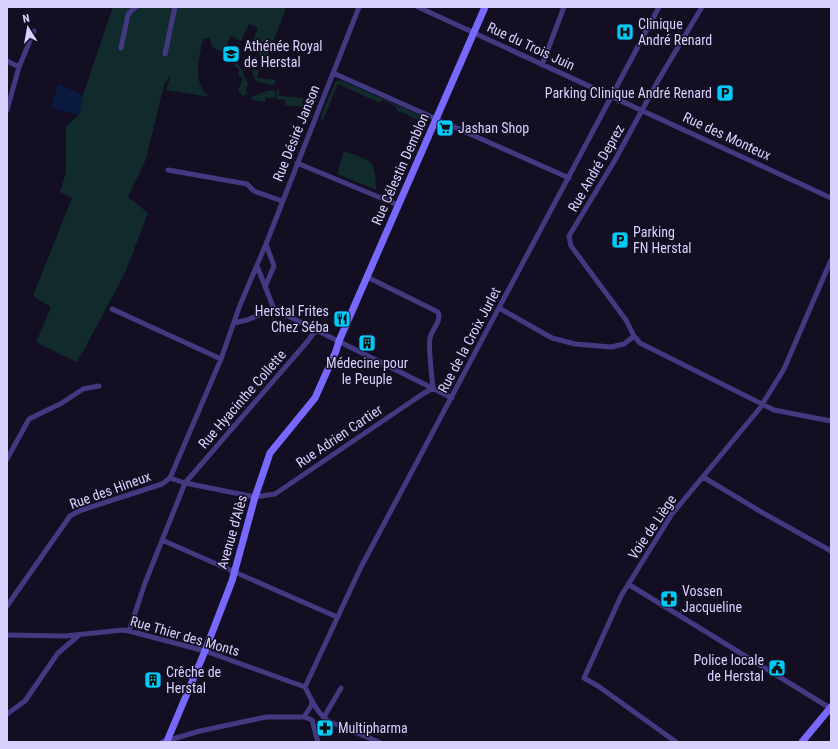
<svg xmlns="http://www.w3.org/2000/svg" width="838" height="749" font-family="'Roboto Condensed',sans-serif">
<style>
.green{fill:#112b2c}
.water{fill:#0a193f}
.lines{fill:none;stroke-linecap:round;stroke-linejoin:round}
.street{stroke:#423981;stroke-width:5}
.secondary{stroke:#7968fd;stroke-width:7}
.labels{text-anchor:middle;stroke-width:3;stroke-linejoin:round;paint-order:stroke}
.poi-label{font-size:14px;fill:#d9d0fe;stroke:#130e22;text-anchor:start}
.street-label{font-size:14px;fill:#d9d0fe;stroke:#130e22}
</style>
<rect width="100%" height="100%" fill="#130e22"/>
<path class="green" d="M113,7h90l7,1v-1h72l4,2 -20,50 -6,-2 -2,-6 -4,-2 -3,-4 7,-17 -9,-4 -8,17 -10,-5 -8,16 -10,-4 -4,-10 -6,1c-4,20 -12,43 7,58l-44,-7 5,-15 -7,10 -18,74 -18,38 20,16 -23,60 -40,75 -9,14 -40,-20 15,-35 -18,-11 39,-98 -12,-6 6,-20v-46l13,-11 4,-20z
M236,63l4,3 8,19 -2,4 1,5 -5,2 -1,-3 -3,-1 5,-14 -4,-2v-7l-5,-3z
M252,70h7l-2,8 18,2v5l-18,-3 -4,-7z
M340,80l84,37 -2,4 2,1 -1,2 4,1 -14,30 -5,-2 1,-2h2l12,-29 -27,-12 1,-3 -15,-7 -2,3 -42,-19 -15,36 -3,-1 15,-37z
M275,90v8h-10v4l-13,-2 -1,-3 16,-6z
M277,90h2v6l24,2 -1,6 6,1 -1,2 -22,-2v-5l-9,-1z
M344,151c30,11 30,7 32,39l-39,-16z"/>
<path class="water" d="M58,84l25,11 -4,20 -28,-7z"/>
<g class="lines">
<path class="street" d="M418,7l413,191
M702,7l-43,72 -44,81 -46,76 2,10 55,74 8,16 6,7 134,67 57,11
M121,48l7,-33 2,-3 6,-5
M165,54l10,-47
M7,61l12,6
M542,65l22,-58
M333,73l236,105
M7,110l12,-43 15,-36
M297,163l101,42
M168,170l79,14 7,7 28,10
M257,266l17,43
M265,287l9,-21 -8,-22
M499,308l53,30 23,6 36,3 13,-3 10,-8
M112,309l109,50
M274,309l178,89
M234,323l13,-3 27,-11
M7,459l22,-40 33,-16 21,-14 16,-3
M703,477l60,36 68,38
M170,478l51,-119 19,-54 26,-61 93,-237
M170,478l15,5 70,14 20,-3 146,-99 12,-7c-1,-10 -5,-43 -3,-50 2,-9 12,-17 8,-26l-71,-35
M162,540l175,77
M628,584l202,124
M7,606l63,-90 9,-5 83,-27 8,-6
M129,631l16,-48 40,-100 122,-141 9,-12
M7,635l58,1 58,-6 6,1 76,20 100,36
M305,687l56,-120 298,-560
M305,687c6,12 12,26 23,34l51,21
M7,714l18,-13 33,-48 20,-17
M304,717l7,-11 1,-5
M324,717l17,-29
M162,742l38,-11 66,-14h38l8,3 6,22
M676,742l-78,-56 -14,-8 37,-82 51,-82 88,-106 24,-39 47,-109"/>
<path class="secondary" d="M167,741l38,-90 27,-70 23,-84 15,-44 45,-55 21,-47 3,-10 146,-334
M802,742l29,-35"/>
</g>
<defs>
<g id="hospital-square" transform="scale(0.9)"><rect x="-9" y="-9" width="18" height="18" rx="4" fill="#03c9f7" stroke="#130e22"/><path d="M-5-5h3v3.5h4V-5h3V5h-3V1.5h-4V5h-3Z" fill="#111"/></g>
<g id="school-square" transform="scale(0.9)"><rect x="-9" y="-9" width="18" height="18" rx="4" fill="#03c9f7" stroke="#130e22"/><path d="M0-5L7-2L0 1L-7-2ZM-4 1L0 2.5L4 1V4Q0 6-4 4Z" fill="#111"/></g>
<g id="parking-square" transform="scale(0.9)"><rect x="-9" y="-9" width="18" height="18" rx="4" fill="#03c9f7" stroke="#130e22"/><path d="M-3.5-5.5H1a3.5 3.5 0 0 1 0 7H-1V5.5H-3.5ZM-1-3.4V-.6H.8a1.4 1.4 0 0 0 0-2.8Z" fill="#111"/></g>
<g id="supermarket-square" transform="scale(0.9)"><rect x="-9" y="-9" width="18" height="18" rx="4" fill="#03c9f7" stroke="#130e22"/><path d="M-6-5.5h2.5l.6 2H6L4.5 2H-2.5L-4.4-4H-6ZM-1.5 3.2a1.3 1.3 0 1 0 .1 0ZM3 3.2a1.3 1.3 0 1 0 .1 0Z" fill="#111"/></g>
<g id="restaurant-square" transform="scale(0.9)"><rect x="-9" y="-9" width="18" height="18" rx="4" fill="#03c9f7" stroke="#130e22"/><path d="M-5-6h1v4h1v-4h1v4h1v-4h1v5L-1.5 .5V6h-2V.5L-5-1ZM5-6V6H3V1.5H1.5Q1.5-4 5-6Z" fill="#111"/></g>
<g id="building-square" transform="scale(0.9)"><rect x="-9" y="-9" width="18" height="18" rx="4" fill="#03c9f7" stroke="#130e22"/><path d="M-4-6H4V6H1V3H-1V6H-4ZM-2.5-4.3h1.7v1.8h-1.7ZM.8-4.3h1.7v1.8H.8ZM-2.5-1h1.7V.8h-1.7ZM.8-1h1.7V.8H.8Z" fill="#111"/></g>
<g id="pharmacy-square" transform="scale(0.9)"><rect x="-9" y="-9" width="18" height="18" rx="4" fill="#03c9f7" stroke="#130e22"/><path d="M-2-6h4v4h4v4h-4v4h-4v-4h-4v-4h4Z" fill="#111"/></g>
<g id="civic-square" transform="scale(0.9)"><rect x="-9" y="-9" width="18" height="18" rx="4" fill="#03c9f7" stroke="#130e22"/><path d="M-.6-6.5H3V-4.5H.6V-3L4-1V1h2V6H-6V1h2V-1L-.6-3ZM-1.2 2.5V6h2.4V2.5Z" fill="#111"/></g>
</defs>
<g fill-rule="evenodd">
<use href="#hospital-square" x="625" y="32"/>
<use href="#school-square" x="231" y="54"/>
<use href="#parking-square" x="725" y="93"/>
<use href="#supermarket-square" x="445" y="128"/>
<use href="#parking-square" x="620" y="240"/>
<use href="#restaurant-square" x="342" y="319"/>
<use href="#building-square" x="367" y="343"/>
<use href="#pharmacy-square" x="669" y="599"/>
<use href="#civic-square" x="777" y="668"/>
<use href="#building-square" x="153" y="680"/>
<use href="#pharmacy-square" x="325" y="728"/>
</g>
<g class="labels">
<g class="poi-label">
<text x="638" y="29">Clinique<tspan x="638" dy="16">André Renard</tspan></text>
<text x="244" y="51">Athénée Royal<tspan x="244" dy="16">de Herstal</tspan></text>
<text x="712" y="98" text-anchor="end">Parking Clinique André Renard</text>
<text x="458" y="133">Jashan Shop</text>
<text x="633" y="237">Parking<tspan x="633" dy="16">FN Herstal</tspan></text>
<text x="329" y="316" text-anchor="end">Herstal Frites<tspan x="329" dy="16">Chez Séba</tspan></text>
<text x="367" y="368" text-anchor="middle">Médecine pour<tspan x="367" dy="16">le Peuple</tspan></text>
<text x="682" y="596">Vossen<tspan x="682" dy="16">Jacqueline</tspan></text>
<text x="764" y="665" text-anchor="end">Police locale<tspan x="764" dy="16">de Herstal</tspan></text>
<text x="166" y="677">Crêche de<tspan x="166" dy="16">Herstal</tspan></text>
<text x="338" y="733">Multipharma</text>
</g>
<g class="street-label">
<text transform="translate(531 46) rotate(25)" y="5">Rue du Trois Juin</text>
<text transform="translate(296 133) rotate(-68)" y="5">Rue Désiré Janson</text>
<text transform="translate(727 136) rotate(25)" y="5">Rue des Monteux</text>
<text transform="translate(596 168) rotate(-60)" y="5">Rue André Deprez</text>
<text transform="translate(400 169) rotate(-66)" y="5">Rue Célestin Demblon</text>
<text transform="translate(469 340) rotate(-62)" y="5">Rue de la Croix Jurlet</text>
<text transform="translate(242 399) rotate(-49)" y="5">Rue Hyacinthe Collette</text>
<text transform="translate(339 436) rotate(-34)" y="5">Rue Adrien Cartier</text>
<text transform="translate(110 490) rotate(-20)" y="5">Rue des Hineux</text>
<text transform="translate(652 527) rotate(-56)" y="5">Voie de Liège</text>
<text transform="translate(232 532) rotate(-74)" y="5">Avenue d'Alès</text>
<text transform="translate(185 636) rotate(16)" y="5">Rue Thier des Monts</text>
</g>
</g>
<rect width="838" height="749" fill="none" stroke="#d9d0fe" stroke-width="16"/>
<g transform="translate(28 28) rotate(349)" stroke="#130e22" stroke-width="3" paint-order="stroke">
<path d="M0-3L7 15L0 10L-7 15Z" fill="#d9d0fe"/>
<text y="-6" font-size="11" font-weight="bold" text-anchor="middle" fill="#d9d0fe">N</text>
</g>
</svg>
